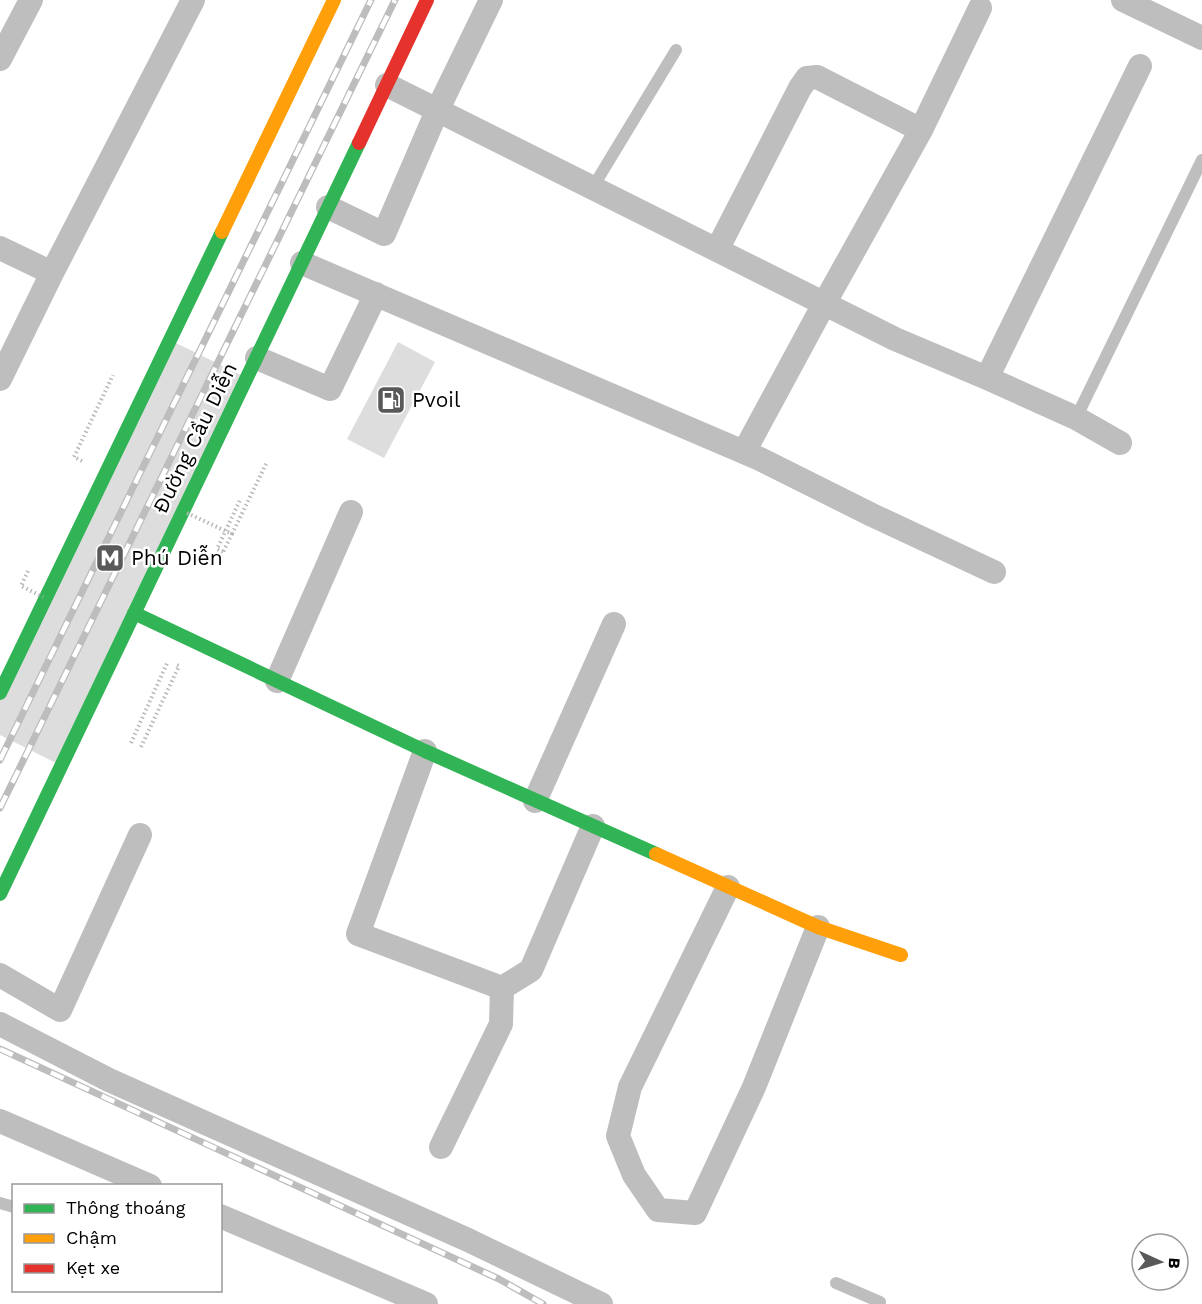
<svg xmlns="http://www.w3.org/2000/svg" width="1202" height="1304" font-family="'Work Sans',sans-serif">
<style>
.building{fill:#ddd}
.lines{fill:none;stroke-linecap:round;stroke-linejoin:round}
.path{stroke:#b8b8b8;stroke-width:4;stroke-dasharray:1.5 3;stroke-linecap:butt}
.lane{stroke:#bebebe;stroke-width:12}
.street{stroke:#bebebe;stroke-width:24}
.fast{stroke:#30b455;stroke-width:14}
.slow{stroke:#ff9f0a;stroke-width:14}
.jam{stroke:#e5322d;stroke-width:14}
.rail-casing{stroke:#bdbdbd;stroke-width:7}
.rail{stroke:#fff;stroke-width:4.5;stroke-dasharray:14;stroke-linecap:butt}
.path-bridge{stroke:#b8b8b8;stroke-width:4;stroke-dasharray:1.5 3;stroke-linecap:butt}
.labels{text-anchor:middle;stroke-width:5;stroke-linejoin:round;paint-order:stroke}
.poi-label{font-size:21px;fill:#000;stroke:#fff;text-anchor:start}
.street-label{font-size:21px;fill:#000;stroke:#fff}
</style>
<rect width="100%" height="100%" fill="#fff"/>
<path class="building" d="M168,339l83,41 -187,387 -64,-32v-49z
M398,342l37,20 -51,96 -37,-19z"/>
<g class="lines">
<path class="path" d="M82,461l-8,-4 39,-82
M232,534l35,-72
M223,552l-6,-3 24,-51
M131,743l37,-82
M141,747l38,-81 -2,-1"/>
<path class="lane" d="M593,187l83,-137
M1076,418l126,-258
M0,1203l14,4
M836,1283l44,19 -1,2"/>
<path class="street" d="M1123,0l79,38
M0,59l31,-59
M387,85l508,254 92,39 89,40 44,25
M328,207l56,27 53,-123 54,-111
M0,248l52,25
M717,250l83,-162 7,-10 10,-1 104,53
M302,263l458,196 112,56 122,57
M257,358l73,31 46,-95
M987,378l153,-312
M0,379l52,-106 141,-273
M744,452l80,-148 97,-174 59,-122
M277,681l74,-169
M425,751l-67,183 144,54
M535,801l79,-177
M728,887l-98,200 -12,49 16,39 24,35 37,3 59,-126 64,-160
M0,975l60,35 80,-175
M502,988l29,-18 62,-144
M0,1024l109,56 359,160 133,64
M0,1121l150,65
M441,1147l60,-123 1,-36
M220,1216l206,88"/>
<path class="fast" d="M134,613l291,138 231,103
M0,693l222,-461
M0,894l359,-751"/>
<path class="slow" d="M222,232l112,-232
M656,854l162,73 83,28"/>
<path class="jam" d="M359,143l68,-143"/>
<g class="rail-casing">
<path id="rail" d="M0,760l371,-760
M0,808l395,-808
M0,1049l499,230 44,25"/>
</g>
<use href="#rail" class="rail"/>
<path class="path-bridge" d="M187,513l45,21 -9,18
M28,571l-7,15 22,11"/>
</g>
<defs>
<g id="fuel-square" transform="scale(1.5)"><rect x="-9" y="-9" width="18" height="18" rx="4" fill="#595959" stroke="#fff"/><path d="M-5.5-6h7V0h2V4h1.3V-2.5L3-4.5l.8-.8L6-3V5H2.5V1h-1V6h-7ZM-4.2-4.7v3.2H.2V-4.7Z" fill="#fff"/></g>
<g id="metro-square" transform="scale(1.5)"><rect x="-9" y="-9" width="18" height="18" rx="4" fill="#595959" stroke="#fff"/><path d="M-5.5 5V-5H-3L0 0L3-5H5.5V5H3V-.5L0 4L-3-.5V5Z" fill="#fff"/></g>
</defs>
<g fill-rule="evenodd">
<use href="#fuel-square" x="391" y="400"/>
<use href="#metro-square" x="110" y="558"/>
</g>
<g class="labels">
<g class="poi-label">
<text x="412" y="407">Pvoil</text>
<text x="131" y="565">Phú Diễn</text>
</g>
<g class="street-label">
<text transform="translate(195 438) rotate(-64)" y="7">Đường Cầu Diễn</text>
</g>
</g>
<rect x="12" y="1184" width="210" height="108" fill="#ffffff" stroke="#999999" stroke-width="1.5"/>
<rect x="24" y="1204" width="30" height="9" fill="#30b455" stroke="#999999" stroke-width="1.5"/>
<text x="66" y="1214" font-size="18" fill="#000000">Thông thoáng</text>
<rect x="24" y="1234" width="30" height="9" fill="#ff9f0a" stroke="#999999" stroke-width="1.5"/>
<text x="66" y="1244" font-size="18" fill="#000000">Chậm</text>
<rect x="24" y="1264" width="30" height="9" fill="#e5322d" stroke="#999999" stroke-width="1.5"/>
<text x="66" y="1274" font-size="18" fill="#000000">Kẹt xe</text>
<g transform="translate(1160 1262) rotate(94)"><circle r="28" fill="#ffffff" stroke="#999999" stroke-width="1.5"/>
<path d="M0-4.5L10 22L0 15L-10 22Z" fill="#595959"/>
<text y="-9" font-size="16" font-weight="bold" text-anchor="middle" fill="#000000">B</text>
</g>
</svg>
